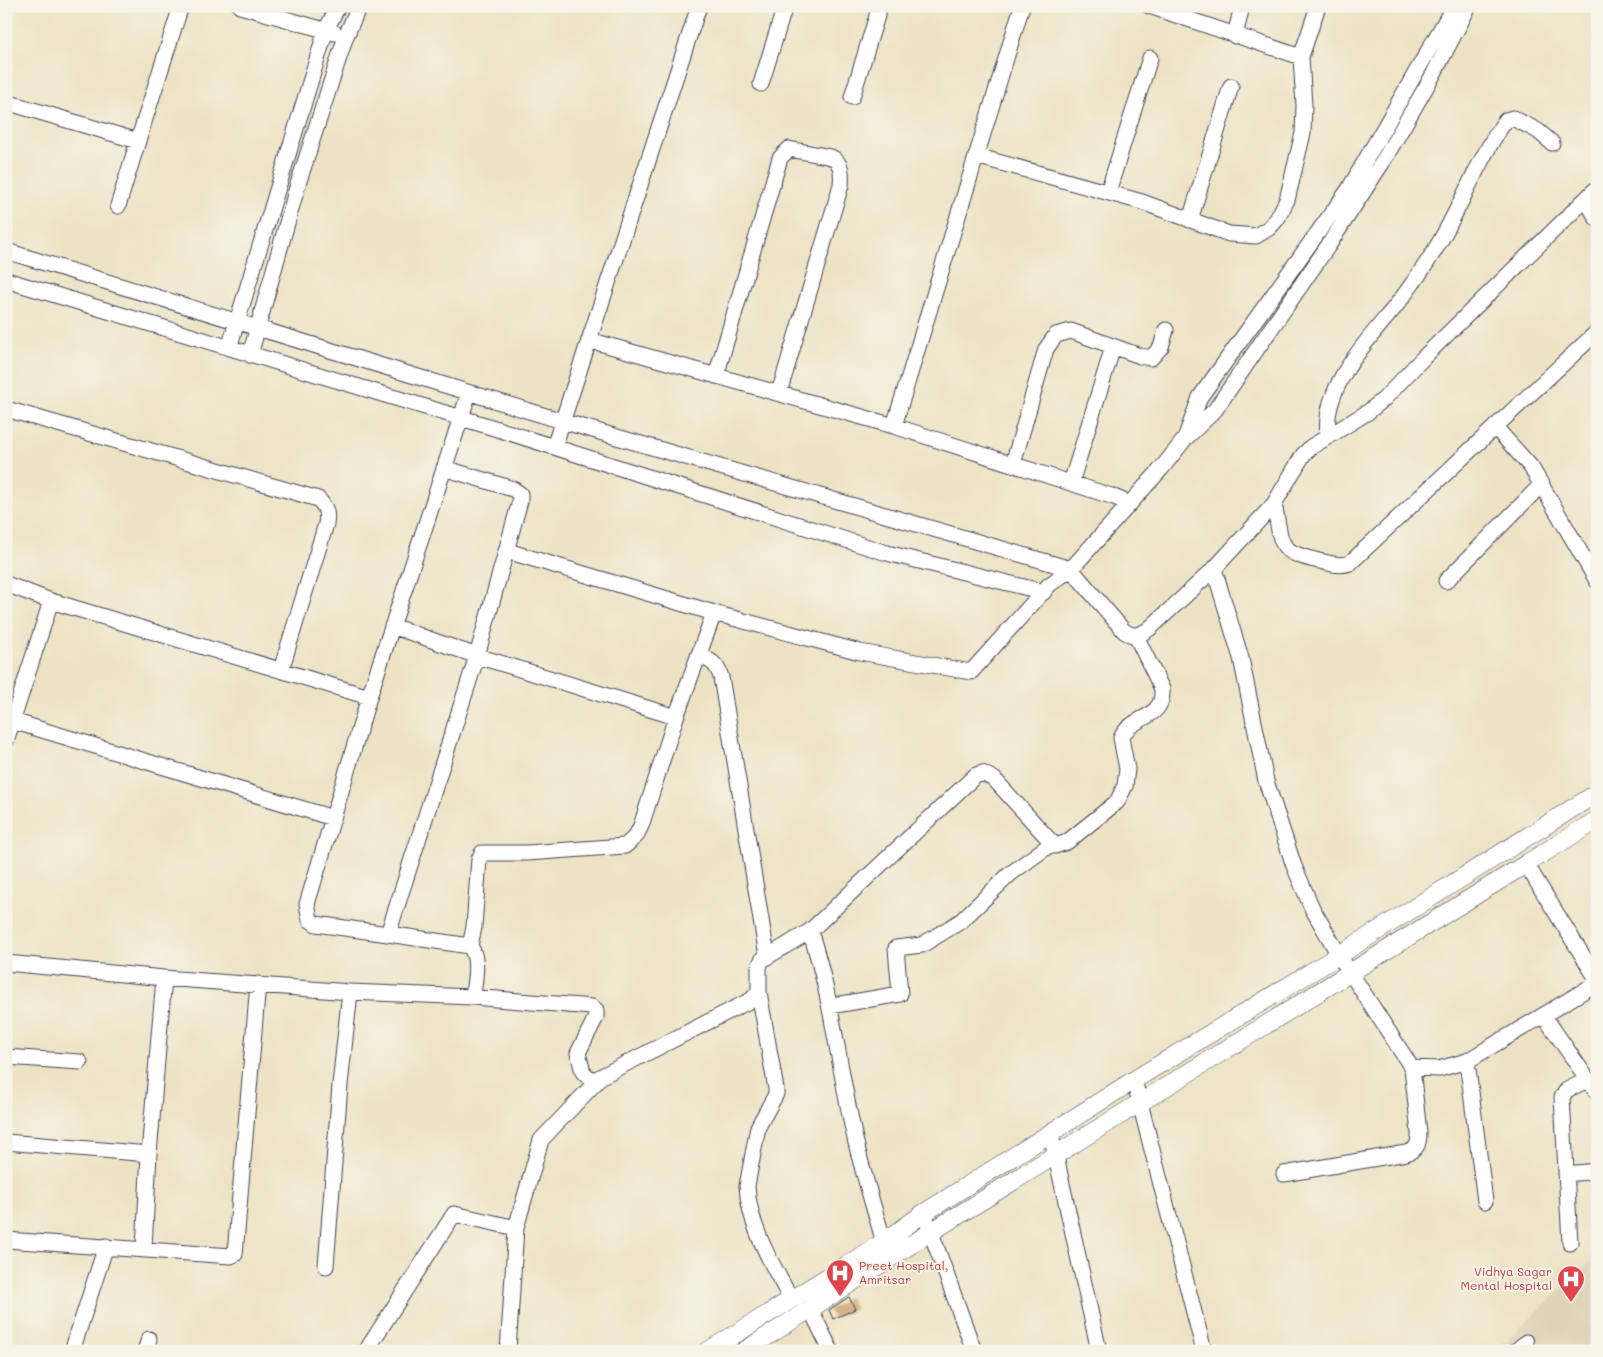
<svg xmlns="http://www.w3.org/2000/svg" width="1603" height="1357" font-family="Mali,sans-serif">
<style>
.built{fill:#ded3b5}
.building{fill:#cda16f}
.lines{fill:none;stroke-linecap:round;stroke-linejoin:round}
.minor-casing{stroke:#403f50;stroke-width:17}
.tertiary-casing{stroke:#403f50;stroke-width:19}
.minor{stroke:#fff;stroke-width:15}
.tertiary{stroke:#fff;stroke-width:18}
.labels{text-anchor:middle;stroke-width:4;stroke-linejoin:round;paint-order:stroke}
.health-label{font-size:12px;fill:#be3a42;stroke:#f7f3e8;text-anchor:start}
</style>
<rect width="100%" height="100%" fill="#f7f3e8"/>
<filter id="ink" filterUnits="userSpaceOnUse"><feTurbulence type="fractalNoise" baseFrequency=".02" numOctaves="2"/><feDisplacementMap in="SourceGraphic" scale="10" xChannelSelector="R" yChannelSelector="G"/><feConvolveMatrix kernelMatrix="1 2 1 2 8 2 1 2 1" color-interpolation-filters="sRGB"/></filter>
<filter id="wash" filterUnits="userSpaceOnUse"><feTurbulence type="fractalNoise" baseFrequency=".0096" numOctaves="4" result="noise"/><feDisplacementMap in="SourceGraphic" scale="20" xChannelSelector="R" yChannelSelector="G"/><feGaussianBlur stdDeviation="1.12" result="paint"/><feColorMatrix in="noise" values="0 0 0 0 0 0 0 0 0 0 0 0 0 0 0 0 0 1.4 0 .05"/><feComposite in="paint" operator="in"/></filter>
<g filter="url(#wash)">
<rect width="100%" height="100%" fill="#ede3c4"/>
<path class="built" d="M1597,1256v95h-102z"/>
<g id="blocks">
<path class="building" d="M849,1297l6,12 -22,10 -4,-9z"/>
</g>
</g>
<g filter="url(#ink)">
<use href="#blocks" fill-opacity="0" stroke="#403f50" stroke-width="1"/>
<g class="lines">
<g class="minor-casing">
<path id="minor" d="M240,6l95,27
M1149,6l152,51
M1235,36l7,-30
M761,84l24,-78
M852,97l28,-91
M6,102l132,39 -20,65
M138,141l43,-135
M976,156l166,46 87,32 27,2 13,-8 8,-9 10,-19 16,-67 1,-27 -3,-49 17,-51
M1597,188l-173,169 -40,42 -16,13 -57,35 -8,8 -29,49 -60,65 27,89 25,123 28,85 18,42 27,47 73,113 27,1 28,-8 130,-78
M1108,192l42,-134
M1586,199l11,20
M1190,220l41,-134
M6,251l556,170 509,148 53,62c10,7 16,4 25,-2l65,-60
M6,280l482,146 399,127 157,39
M1597,332l-102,95 36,40 66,114
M589,340l305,86 220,71 16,7
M229,348l97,-318 12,-24
M250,355l48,-171 48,-148 13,-30
M716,376l64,-218 9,-9 42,8c11,5 11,17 10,28l-62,208
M6,409l312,90c8,8 10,14 8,25l-45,146
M894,426l128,-420
M1328,435c-6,-48 39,-94 67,-128 15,-19 29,-39 41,-59 24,-39 40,-84 65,-121l5,-7 7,-2 25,13 14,12
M1186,436l14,-39 149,-208 105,-183
M554,447l145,-441
M1013,464l33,-115 10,-14 15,-4 69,25 11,2 10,-11 5,-17
M1071,483l42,-136
M1274,504c9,41 1,47 45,57 10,2 20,6 31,2l145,-136
M507,551l207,62 146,39 111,20 78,-87 22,-16 90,-100 23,-29 31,-30 113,-164 54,-83 51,-88 36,-69
M1446,581l96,-97
M6,584l45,17 318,96
M392,626l85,30 199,61 38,-104
M699,656c12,4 18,8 22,21l46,279
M6,719l327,99 36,-121 100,-304
M6,741l45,-140
M333,818l-26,86 3,16 6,4 72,10 89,-278 43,-155v-7l-7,-5 -69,-21
M1526,864l71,115
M470,946l4,-19 5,-68 3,-6h45l98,-7 11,-10 5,-10 35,-109
M6,963l158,15 -15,176 -143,-12
M164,978l186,14 123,5c1,-16 7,-37 -3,-51l-82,-12
M759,992l17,97v5l-18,33 -11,59c2,41 25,78 44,113
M473,997l119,10 4,3v7l-18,36 5,19 9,9 159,-81 8,-8v-25l3,-7 48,-29
M830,1006l70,-12 -4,-46 26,-3 39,-24 49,-47 41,-30
M1544,1016l53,77
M6,1057l74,5
M1467,1061l18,140
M1134,1080l70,271
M1051,1134l48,217
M1284,1174l122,-21c11,-3 13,-9 13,-20l-7,-65
M1566,1174l31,-3
M924,1213l50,138
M6,1240l225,16 4,-2 23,-270
M884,1242c-10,-33 -20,-66 -28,-99 -17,-71 -23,-143 -46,-212l166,-156 6,-2 12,6 61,67 12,-4 50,-40 8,-16 2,-17 -6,-31c11,-24 43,-17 41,-49l-26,-53
M1570,1243l-8,-146 5,-7 20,-10
M144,1248l5,-94
M326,1266l14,-181 10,-93
M810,1308l21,43
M72,1351l34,-105
M145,1351l4,-12
M366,1351l88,-137 62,14
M508,1351l8,-123 25,-88 58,-61
M1516,1351l10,-9"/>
</g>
<g class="tertiary-casing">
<path id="tertiary" d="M708,1351l176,-109 40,-29 210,-133 205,-125 258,-162
M744,1351l187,-119 666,-412"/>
</g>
<use href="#minor" class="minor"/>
<use href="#tertiary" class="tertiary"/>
</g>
</g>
<defs>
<g id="hospital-pin" transform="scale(1.4375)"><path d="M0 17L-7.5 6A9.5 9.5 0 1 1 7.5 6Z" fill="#e0444e" stroke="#f7f3e8"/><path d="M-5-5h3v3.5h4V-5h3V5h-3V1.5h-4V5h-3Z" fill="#fff"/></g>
</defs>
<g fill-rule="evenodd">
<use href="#hospital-pin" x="840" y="1273"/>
<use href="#hospital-pin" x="1571" y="1279"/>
</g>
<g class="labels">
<g class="health-label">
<text x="859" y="1270">Preet Hospital,<tspan x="859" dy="14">Amritsar</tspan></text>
<text x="1552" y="1276" text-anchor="end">Vidhya Sagar<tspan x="1552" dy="14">Mental Hospital</tspan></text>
</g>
</g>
<rect width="1603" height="1357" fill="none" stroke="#f7f3e8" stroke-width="25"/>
</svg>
